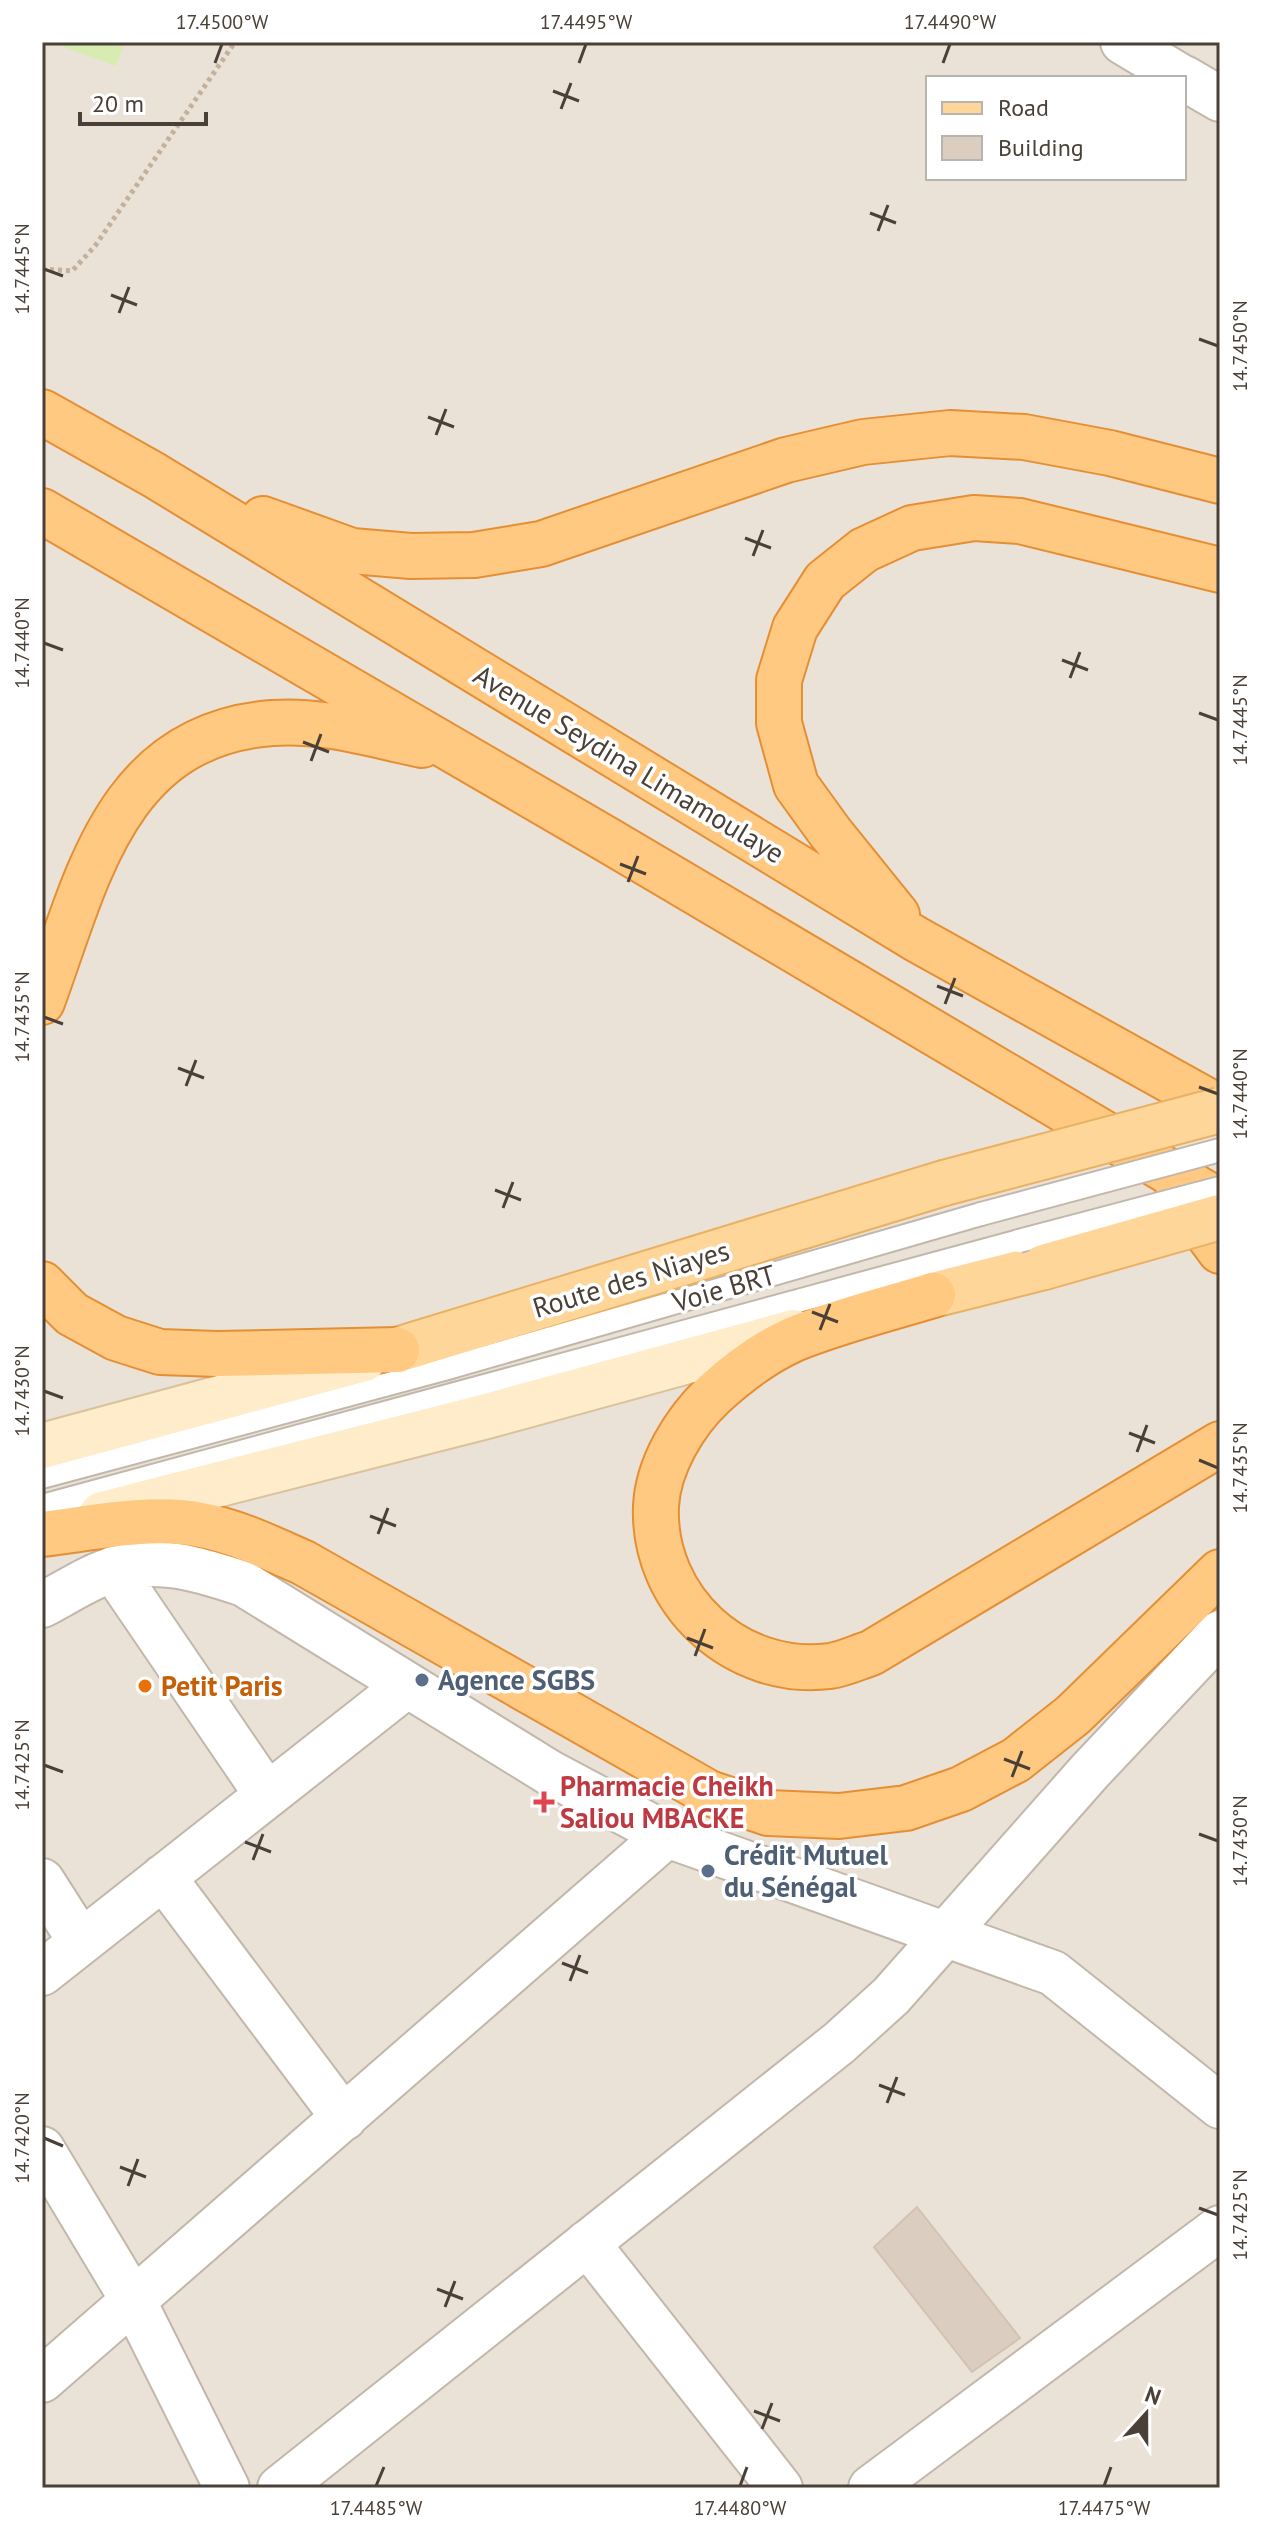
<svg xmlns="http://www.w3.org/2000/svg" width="1262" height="2530" font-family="'PT Sans',sans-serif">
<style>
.residential{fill:#eae2d7;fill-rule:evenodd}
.green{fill:#d8ebb1}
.building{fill:#dbcec1;stroke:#d3c2b1;stroke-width:2}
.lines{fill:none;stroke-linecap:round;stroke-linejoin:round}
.service-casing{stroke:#c2b7ab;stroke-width:26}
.minor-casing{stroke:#c2b7ab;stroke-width:48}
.secondary-casing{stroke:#dac29a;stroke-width:48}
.primary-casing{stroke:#e9b164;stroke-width:48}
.trunk-casing{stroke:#e58f34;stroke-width:48}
.path{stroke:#c4b19c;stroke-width:5;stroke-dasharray:4 4;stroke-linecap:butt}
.service{stroke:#fff;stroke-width:22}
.minor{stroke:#fff;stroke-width:44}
.secondary{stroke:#ffecca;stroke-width:44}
.primary{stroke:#ffd699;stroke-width:44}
.trunk{stroke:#ffc982;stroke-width:44}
.service-bridge-casing{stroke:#c2b7ab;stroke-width:26;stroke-linecap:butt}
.primary-bridge-casing{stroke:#e9b164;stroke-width:48;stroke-linecap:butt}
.service-bridge{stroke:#fff;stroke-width:22}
.primary-bridge{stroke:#ffd699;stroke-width:44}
.ticks{fill:none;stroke:#4a4037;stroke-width:3}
.service-dot{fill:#5c6f8a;stroke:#fff;stroke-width:3}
.food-dot{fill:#e8710a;stroke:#fff;stroke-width:3}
.health-dot{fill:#e0444e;stroke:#fff;stroke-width:3}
.labels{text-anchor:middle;stroke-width:7;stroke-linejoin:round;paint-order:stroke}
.street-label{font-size:28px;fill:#4a4037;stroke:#fff}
.service-label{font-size:28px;font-weight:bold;fill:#4e5e75;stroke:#fff;text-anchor:start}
.food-label{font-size:28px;font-weight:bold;fill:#c56008;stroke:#fff;text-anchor:start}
.health-label{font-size:28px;font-weight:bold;fill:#be3a42;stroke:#fff;text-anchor:start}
.neatline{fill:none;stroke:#4a4037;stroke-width:3}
.ticks-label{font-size:20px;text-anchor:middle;fill:#4a4037}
</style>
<rect width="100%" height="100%" fill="#f5f0ea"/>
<path class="residential" d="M42,42h1178v2446h-1178zM928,78h256v100h-256z"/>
<path class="green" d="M50,42h75l-9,24z"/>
<path class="building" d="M917,2207l103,131 -48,34 -98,-125z"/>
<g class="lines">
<g class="service-casing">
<path id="service" d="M42,1477l406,-109 533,-154
M42,1506l977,-265"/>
</g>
<g class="minor-casing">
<path id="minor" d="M1123,42l60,36
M1184,78l36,21
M113,1569l154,226
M42,1605c22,-11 50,-30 73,-36 45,-13 86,1 129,15l306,189 117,62 386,138 167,133
M163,1877l181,241
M42,1881l39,61
M42,1973l364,-287
M42,2149l92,153 93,186
M587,2243l193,245
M42,2380l625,-545
M280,2488l559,-445 52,-47 199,-225 130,-138
M871,2488l349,-260"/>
</g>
<g class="secondary-casing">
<path id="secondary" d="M42,1446l322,-87
M102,1514l381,-97 311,-85"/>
</g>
<g class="primary-casing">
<path id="primary" d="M933,1295l111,-28
M397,1350l547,-167"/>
</g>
<g class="trunk-casing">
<path id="trunk" d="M42,412l112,63 762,464 304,169
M42,511l564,328 614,363
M263,519l89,32 59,5 63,-1 67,-11 245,-84 77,-18 87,-9 74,4 86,16 110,28
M897,915l-67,-83 -34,-47 -17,-62v-43l16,-52 30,-47 39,-31 48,-22 62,-10 46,3 200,49
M42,1002c45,-122 73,-267 230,-279 50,-4 102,12 150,22
M1178,1194l42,57
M42,1284l30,30 44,24 44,14 57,2 180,-4
M933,1295c-46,14 -95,26 -139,44 -29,13 -57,34 -80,55 -30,28 -56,72 -58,112 -4,95 81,172 174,160 14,-2 28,-9 41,-13l349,-209
M42,1534c51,-6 108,-19 159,-9 37,7 69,23 103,38l405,230 59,20 71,3 67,-8 55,-19 55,-29 57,-45 147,-143"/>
</g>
<path class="path" d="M42,269l30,2 23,-25 140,-204"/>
<use href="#service" class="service"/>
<use href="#minor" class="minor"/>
<use href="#secondary" class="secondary"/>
<use href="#primary" class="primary"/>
<use href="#trunk" class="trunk"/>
<g class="service-bridge-casing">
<path id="service-bridge" d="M981,1214l239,-64
M1019,1241l201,-53"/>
</g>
<g class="primary-bridge-casing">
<path id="primary-bridge" d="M944,1183l276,-73
M1044,1267l176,-50"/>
</g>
<use href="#service-bridge" class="service-bridge"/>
<use href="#primary-bridge" class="primary-bridge"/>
</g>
<path class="ticks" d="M215,63l7,-19M579,63l7,-19M943,63l7,-19M553,91l26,10M561,109l10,-26M870,213l26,10M878,231l10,-26M44,269l19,7M111,295l26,10M119,313l10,-26M1199,339l19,7M428,417l26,10M436,435l10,-26M745,538l26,10M753,556l10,-26M44,643l19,7M1062,660l26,10M1070,678l10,-26M1199,713l19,7M303,742l26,10M311,761l10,-27M620,864l26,10M628,882l10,-26M937,986l26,10M945,1004l10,-26M44,1017l19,7M178,1068l26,10M186,1086l10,-26M1199,1087l19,7M495,1190l26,10M503,1208l10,-26M812,1312l26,10M820,1330l10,-26M44,1391l19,7M1129,1433l26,10M1137,1452l10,-27M1199,1460l19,8M370,1516l26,10M378,1534l10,-26M687,1638l26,10M695,1656l10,-27M1004,1759l26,10M44,1765l19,7M1012,1777l10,-26M1199,1834l19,7M245,1842l26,10M253,1860l10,-26M562,1963l26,10M570,1981l10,-26M879,2085l26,10M887,2103l10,-26M44,2138l19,8M120,2167l26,10M128,2186l10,-27M1199,2208l19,7M437,2289l26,10M445,2307l10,-26M754,2411l26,10M762,2429l10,-26M376,2486l8,-19M740,2486l7,-19M1104,2486l7,-19"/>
<g class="service-dot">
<circle cx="422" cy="1680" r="8"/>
<circle cx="708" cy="1871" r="8"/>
</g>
<circle class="food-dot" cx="145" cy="1686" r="8"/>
<path class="health-dot" d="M540 1790h8v8h8v8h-8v8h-8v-8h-8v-8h8z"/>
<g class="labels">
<g class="street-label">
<text transform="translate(629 764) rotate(31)" y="10">Avenue Seydina Limamoulaye</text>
<text transform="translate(631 1279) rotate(-17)" y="10">Route des Niayes</text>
<text transform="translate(724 1288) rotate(-16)" y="10">Voie BRT</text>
</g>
<g class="service-label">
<text x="438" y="1690">Agence SGBS</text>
<text x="724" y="1865">Crédit Mutuel<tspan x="724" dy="32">du Sénégal</tspan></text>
</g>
<g class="food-label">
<text x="161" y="1696">Petit Paris</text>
</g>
<g class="health-label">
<text x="560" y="1796">Pharmacie Cheikh<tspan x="560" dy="32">Saliou MBACKE</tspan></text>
</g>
</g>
<rect width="1262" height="2530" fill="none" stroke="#ffffff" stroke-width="88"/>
<rect x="926" y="76" width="260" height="104" fill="#ffffff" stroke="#b7b3af" stroke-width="2"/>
<rect x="942" y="102" width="40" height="12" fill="#ffd699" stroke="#b7b3af" stroke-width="2"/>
<text x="998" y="116" font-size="24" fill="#4a4037">Road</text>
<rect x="942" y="136" width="40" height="24" fill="#dbcec1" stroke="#b7b3af" stroke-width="2"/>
<text x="998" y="156" font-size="24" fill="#4a4037">Building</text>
<g transform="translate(1146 2414) rotate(21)" stroke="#ffffff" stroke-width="6" paint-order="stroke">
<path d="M0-6L14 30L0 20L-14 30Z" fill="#4a4037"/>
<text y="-12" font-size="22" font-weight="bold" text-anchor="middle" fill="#4a4037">N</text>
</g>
<path d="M80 112v12h126v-12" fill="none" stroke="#4a4037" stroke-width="4"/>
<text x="92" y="112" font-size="24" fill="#4a4037" stroke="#ffffff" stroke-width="6" paint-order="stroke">20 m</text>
<rect x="44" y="44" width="1174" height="2442" class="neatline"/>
<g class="ticks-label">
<text x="222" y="29">17.4500°W</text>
<text x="586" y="29">17.4495°W</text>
<text x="950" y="29">17.4490°W</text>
<text transform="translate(22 269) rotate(-90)" y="7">14.7445°N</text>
<text transform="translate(1240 346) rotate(-90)" y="7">14.7450°N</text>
<text transform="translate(22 643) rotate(-90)" y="7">14.7440°N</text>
<text transform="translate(1240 720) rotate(-90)" y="7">14.7445°N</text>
<text transform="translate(22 1017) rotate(-90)" y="7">14.7435°N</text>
<text transform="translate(1240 1094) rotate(-90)" y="7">14.7440°N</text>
<text transform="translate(22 1391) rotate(-90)" y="7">14.7430°N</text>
<text transform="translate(1240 1468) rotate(-90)" y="7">14.7435°N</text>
<text transform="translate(22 1765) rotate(-90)" y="7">14.7425°N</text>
<text transform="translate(1240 1841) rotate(-90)" y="7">14.7430°N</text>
<text transform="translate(22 2138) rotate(-90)" y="7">14.7420°N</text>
<text transform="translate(1240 2215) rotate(-90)" y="7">14.7425°N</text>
<text x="376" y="2515">17.4485°W</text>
<text x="740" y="2515">17.4480°W</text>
<text x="1104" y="2515">17.4475°W</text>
</g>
</svg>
